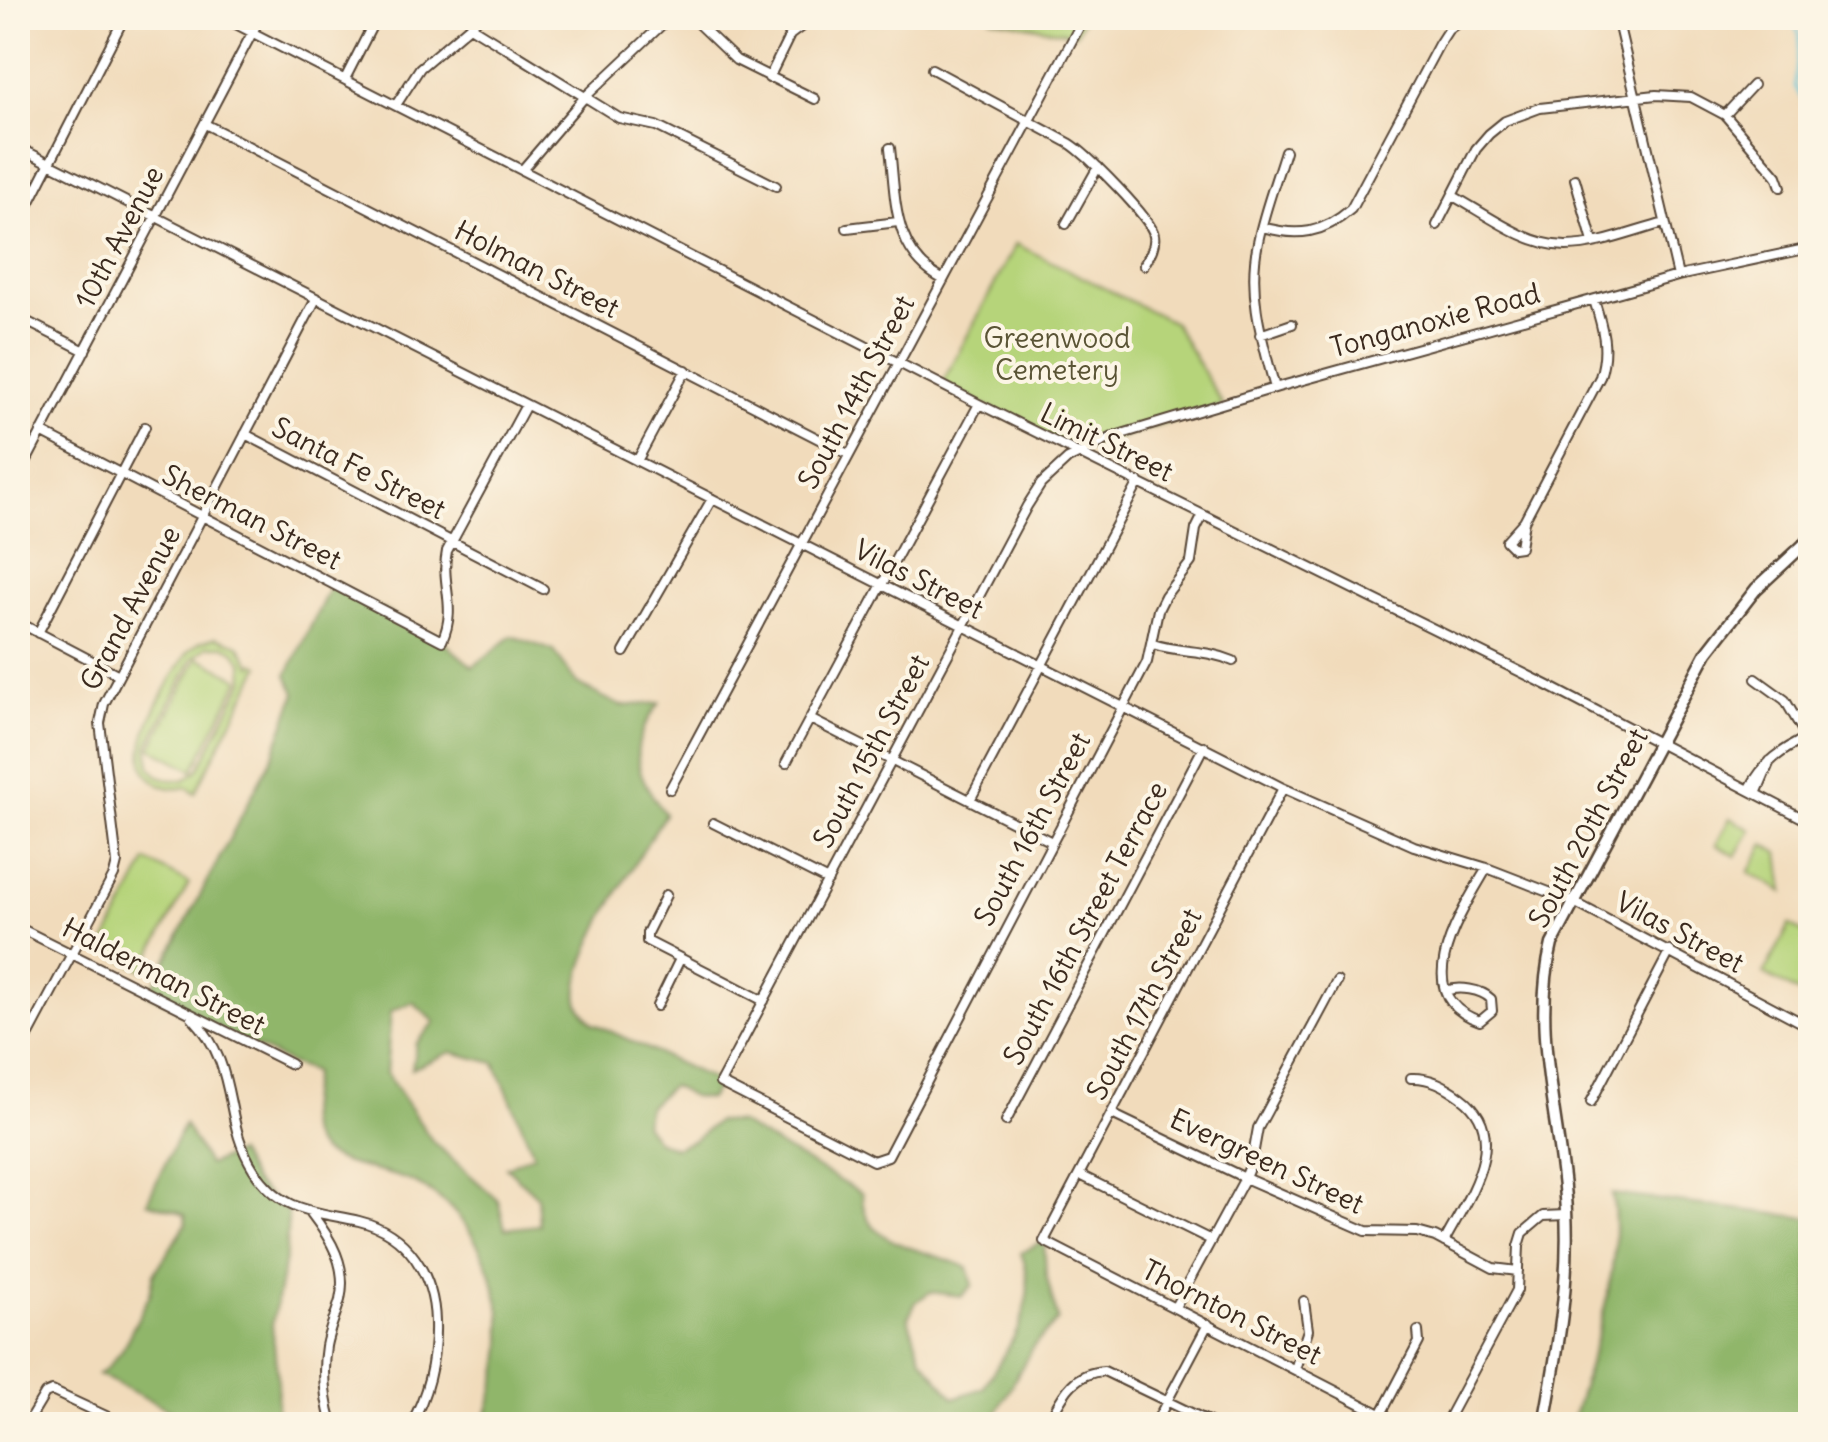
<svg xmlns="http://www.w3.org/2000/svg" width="1828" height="1442" font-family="Delius,sans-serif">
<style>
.green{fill:#b6d47a;stroke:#787f4c;stroke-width:2.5;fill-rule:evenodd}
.forest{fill:#90b66a;stroke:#667044;stroke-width:2.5;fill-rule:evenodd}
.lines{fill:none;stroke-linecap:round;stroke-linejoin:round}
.stream{stroke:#60c8dc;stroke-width:2.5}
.minor-casing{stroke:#564536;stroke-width:12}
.major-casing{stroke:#564536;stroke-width:15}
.minor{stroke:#fff;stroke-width:8}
.major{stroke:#fff;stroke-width:10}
.labels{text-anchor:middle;stroke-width:8;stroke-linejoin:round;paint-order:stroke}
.street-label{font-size:28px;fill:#3b2a1e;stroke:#fcf5e5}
.park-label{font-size:28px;fill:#5a5435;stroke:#fcf5e5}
</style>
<rect width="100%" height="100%" fill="#fcf5e5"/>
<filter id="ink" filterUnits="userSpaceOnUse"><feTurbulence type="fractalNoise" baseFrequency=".01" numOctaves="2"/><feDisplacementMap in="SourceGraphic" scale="20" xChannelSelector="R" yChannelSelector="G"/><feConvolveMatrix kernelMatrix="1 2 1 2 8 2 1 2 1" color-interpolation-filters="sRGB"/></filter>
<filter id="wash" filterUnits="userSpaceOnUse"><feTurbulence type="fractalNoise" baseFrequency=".0048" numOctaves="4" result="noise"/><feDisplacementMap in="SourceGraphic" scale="40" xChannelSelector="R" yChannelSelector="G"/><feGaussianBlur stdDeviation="2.25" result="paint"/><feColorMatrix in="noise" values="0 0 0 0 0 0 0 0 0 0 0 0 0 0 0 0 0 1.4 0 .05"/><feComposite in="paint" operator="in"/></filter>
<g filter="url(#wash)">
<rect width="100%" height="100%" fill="#f1dbbb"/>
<path class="green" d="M990,18h94l-9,16z
M1016,244l158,79 49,82 -146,47 -135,-68z
M216,637l23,8 13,21 2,-3 6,3 -65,127 -7,-6c-13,3 -25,2 -36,-8 -30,-27 19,-99 36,-127l12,-10zM208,646h16l10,5 9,12 1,17 -46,90 -14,10h-14l-13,-5 -7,-9 -2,-20 45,-88z
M198,657l42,22 -47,91 -42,-22z
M1730,818l21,12 -15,26 -20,-11z
M1765,844l14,9 5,39 -35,-20z
M147,861l42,22 -46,87 -41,-21z
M1790,924l20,13v53l-3,7 -43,-23z"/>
<path class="forest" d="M332,583l110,58 31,26 39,-31 42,15 23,33 44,22 39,-3c-34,44 -27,67 5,111 -22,38 -99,150 -86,190 2,6 10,14 14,19l127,60 -11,16 -17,-2 -21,-11 -23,21 -4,17 12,16 19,8 19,-8 23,-19 22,2 123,71c0,55 67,54 106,74l5,17 -11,11 -32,-4 -14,10 -8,16 13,39 33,41 29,-10c27,-44 59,-82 38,-135l23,-12 2,34 12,45 -25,27 -43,77h-506c8,-28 19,-60 18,-89 -2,-60 -31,-125 -87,-152 -24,-12 -74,-16 -94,-32 -25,-21 -10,-54 -8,-79l-22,-8 -142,-70 125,-241 22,-60 -9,-18zM413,1002l22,20 -19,22 -4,25 39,-17 44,11 39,91 -28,13 31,29 2,29 -34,4 -7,-29 -65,-58 -47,-69 5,-62z
M184,1124l24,41 29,-12 17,30 34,30 -2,41 -14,71 6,57 -2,42h-78l-100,-50 9,-6 15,-18 28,-56 4,-20 32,-50 -1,-9c-13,-8 -24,-7 -38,-13z
M1612,1194l198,24v206h-239c19,-67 55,-159 41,-230z"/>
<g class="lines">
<path class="stream" d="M1790,18l10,17 -5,51 15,29"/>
</g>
</g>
<g filter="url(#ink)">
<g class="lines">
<g class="minor-casing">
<path id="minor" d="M224,18l755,386 568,281 263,137
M692,18l44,42 79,39
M1534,18l37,4 24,-4
M1617,18l61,258
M470,26l149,92 37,8 120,60
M932,69l137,74c17,10 83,76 85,92 2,11 -5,21 -10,30
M769,78l21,-43 12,-9
M345,79l31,-61
M396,105l24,-37 59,-50
M1725,115l28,-30
M205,124l643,330
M18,147l1265,641 131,58 73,22 85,33 238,126
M890,148c6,51 2,104 52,131
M523,169l60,-70 86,-81
M1575,179l18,63
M1453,196c33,18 74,50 113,50 32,0 68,-15 99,-23
M1066,224l32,-57
M18,225l106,-207
M1437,225l39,-76 13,-15 16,-13 35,-13 116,-13 35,2 34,18 52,61 4,11
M1262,227c36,10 61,7 89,-18l88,-165 9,-14 16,-12
M847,228l51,-6
M18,317l67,34
M1260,335l32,-11
M1275,388c-13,-48 -28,-96 -17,-146 6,-31 18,-61 27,-91
M41,432l401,209c16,-35 -2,-56 5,-90l79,-146
M245,434l298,155
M637,461l49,-91
M18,477l242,-459
M1203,515l-7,14 -5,33 -26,34 -7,14 -11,52 -259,494 -15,5 -153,-78 307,-577 14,-22 27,-25 47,-23 163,-49 400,-111 132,-28
M1524,521l-4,26 -7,1 -7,-7 18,-20 76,-144c9,-28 3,-49 -6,-77
M18,622l101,53
M38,633l107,-206
M1153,644c27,9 53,5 80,17
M624,652l88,-153
M1756,679l29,21 22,38
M810,719l240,122
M786,763l193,-359
M1283,788l-239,453 356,183
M670,789l414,-771
M1749,790c14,-28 34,-41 61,-54
M1756,794l14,-33
M970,800l169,-318
M713,823l115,58
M666,895l-19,38v8l117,60
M18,927l273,137
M1446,991c13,-5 35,-2 45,8l1,12 -12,10c-75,-25 -18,-110 7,-153
M657,1006l23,-47
M192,1017c49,52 29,102 62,153 28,43 61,41 105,51 49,12 75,54 76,101 1,37 -6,70 -24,102
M18,1055l96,-180 3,-12 -17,-140 4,-19 212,-405
M1411,1078c19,-1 35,8 50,19 53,39 5,103 -17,145
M1591,1102l79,-151
M1112,1114l133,64 121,53 51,1 18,5 58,31 25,3
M1006,1121l198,-375
M1080,1175l131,65
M311,1213c20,26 37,53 29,87 -4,15 -11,30 -14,46 -4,25 -1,54 6,78
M1175,1307l70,-129 7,-17 6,-33 79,-147
M1295,1369l13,-39 -4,-29
M27,1424l18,-30 7,-3 71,33
M1047,1424c15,-26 23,-51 57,-53l110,53
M1155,1424l53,-100
M1376,1424l43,-82 -1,-11
M1445,1424l72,-134 2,-44 4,-13 20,-17 23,-1"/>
</g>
<g class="major-casing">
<path id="major" d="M1544,1424c13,-71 26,-140 22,-213 -5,-88 -36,-180 -14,-267l155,-292 49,-63 54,-50"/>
</g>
<use href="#minor" class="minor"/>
<use href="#major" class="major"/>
</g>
</g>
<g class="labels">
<g class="street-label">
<text transform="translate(119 237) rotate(-62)" y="10">10th Avenue</text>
<text transform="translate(537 269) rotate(27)" y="10">Holman Street</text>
<text transform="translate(1435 320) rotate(-15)" y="10">Tonganoxie Road</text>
<text transform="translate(856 392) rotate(-62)" y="10">South 14th Street</text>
<text transform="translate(1107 442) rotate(26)" y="10">Limit Street</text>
<text transform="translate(359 468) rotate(27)" y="10">Santa Fe Street</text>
<text transform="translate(252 517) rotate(27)" y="10">Sherman Street</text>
<text transform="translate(919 579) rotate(27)" y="10">Vilas Street</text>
<text transform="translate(130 608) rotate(-62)" y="10">Grand Avenue</text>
<text transform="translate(871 751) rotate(-62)" y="10">South 15th Street</text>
<text transform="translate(1588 828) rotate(-62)" y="10">South 20th Street</text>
<text transform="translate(1032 829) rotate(-62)" y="10">South 16th Street</text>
<text transform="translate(1085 923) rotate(-62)" y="10">South 16th Street Terrace</text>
<text transform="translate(1680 932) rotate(28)" y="10">Vilas Street</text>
<text transform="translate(164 976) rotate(27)" y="10">Halderman Street</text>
<text transform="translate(1144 1004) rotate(-62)" y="10">South 17th Street</text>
<text transform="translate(1267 1161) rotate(25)" y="10">Evergreen Street</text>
<text transform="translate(1232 1312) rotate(27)" y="10">Thornton Street</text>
</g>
<g class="park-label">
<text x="1057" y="348">Greenwood<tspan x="1057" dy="32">Cemetery</tspan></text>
</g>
</g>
<rect width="1828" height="1442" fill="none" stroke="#fcf5e5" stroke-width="60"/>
</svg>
